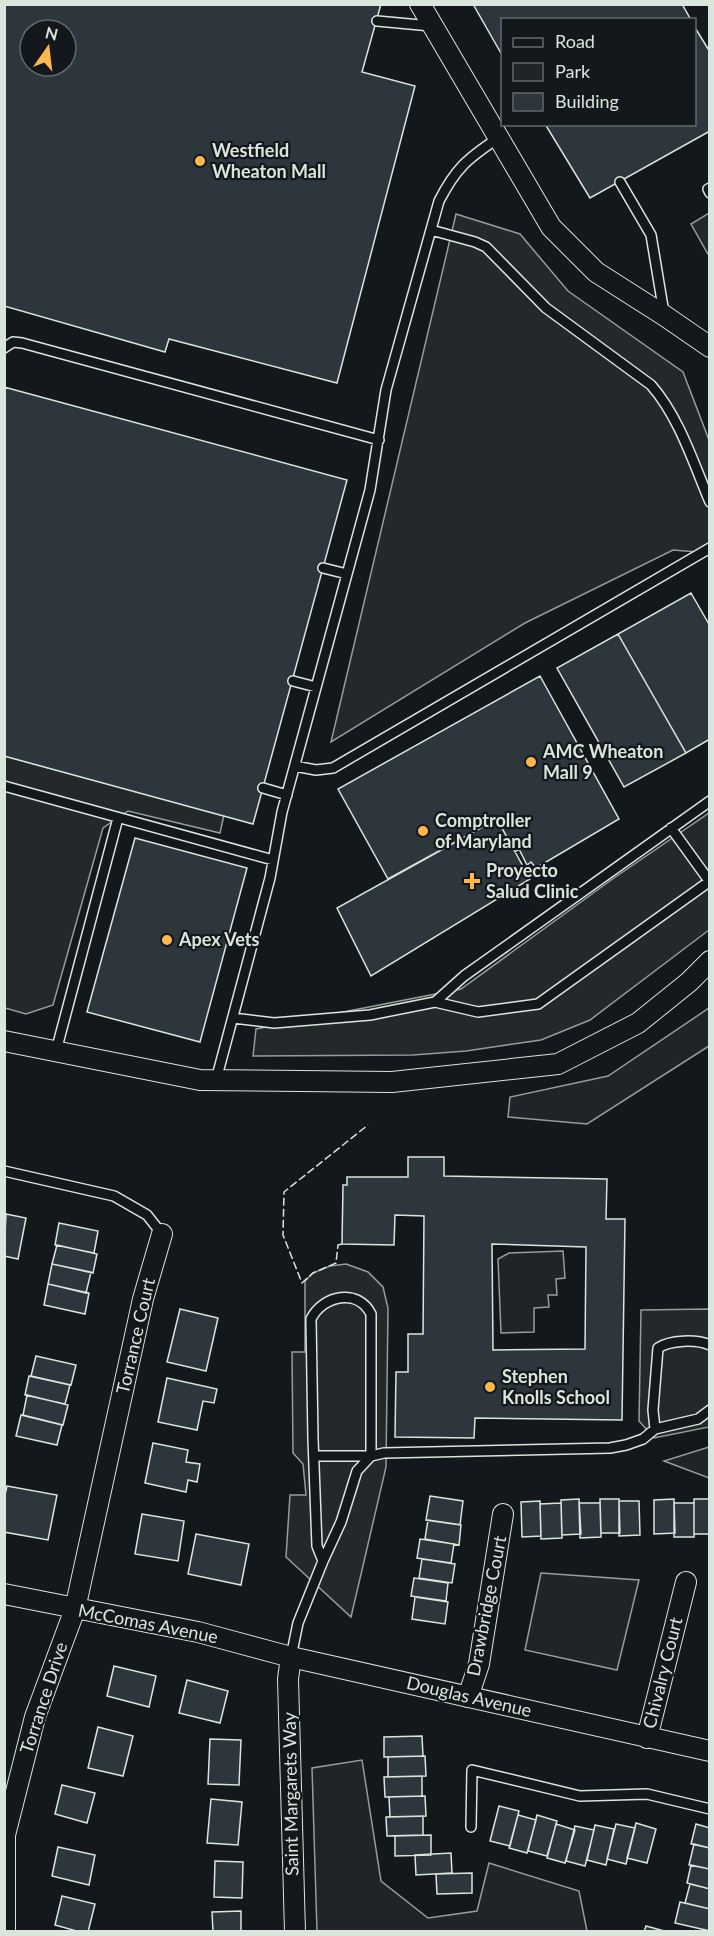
<svg xmlns="http://www.w3.org/2000/svg" width="714" height="1936" font-family="Lato,sans-serif">
<style>
.green{fill:#202428;stroke:#939e99;stroke-width:1.5}
.parking{fill:#24282b;stroke:#939e99;stroke-width:1.5}
.building{fill:#2c363c;stroke:#d8e6dc;stroke-width:1.5;fill-rule:evenodd}
.lines{fill:none;stroke-linecap:round;stroke-linejoin:round}
.service-casing{stroke:#d8e6dc;stroke-width:12}
.minor-casing{stroke:#d8e6dc;stroke-width:22}
.service{stroke:#14181c;stroke-width:9}
.minor{stroke:#14181c;stroke-width:20}
.fence{stroke:#d8e6dc;stroke-width:1.5;stroke-dasharray:8 3;stroke-linecap:butt}
.poi-dot{fill:#ffb74d;stroke:#14181c;stroke-width:2}
.labels{text-anchor:middle;stroke-width:4.5;stroke-linejoin:round;paint-order:stroke}
.poi-label{font-size:18px;font-weight:bold;fill:#d8e6dc;stroke:#14181c;text-anchor:start}
.street-label{font-size:18px;fill:#d8e6dc;stroke:#14181c}
</style>
<rect width="100%" height="100%" fill="#14181c"/>
<path class="green" d="M709,1008v38l-122,78 -79,-7 2,-20 98,-21z
M563,1251l2,27 -9,1 1,16h-9l1,12 -15,1v24l-33,1 -3,-74 11,-6z
M709,1447v31l-45,-17z
M541,1573l98,7 -22,90 -92,-20z
M362,1760l19,121 47,37 49,-7 12,-48 90,28 8,40h-270l-5,-163z"/>
<path class="parking" d="M709,213v43l-18,-32z
M456,214l64,20 48,57 115,81 26,68v113l-36,-3 -148,73 -194,119z
M4,756l220,59 -4,18 -92,-22 -25,17 -50,177 -27,9 -21,-6z
M709,813v117l-119,90 -49,20 -75,11 -53,4 -160,1 3,-27 205,-40 153,-111z
M346,1264l22,8 15,15 5,21 -2,159 -35,150 -65,-60 4,-62h16l-3,-31 -10,-11 -1,-101h13v-71l8,-8 17,-7z
M709,1309v118l-55,11 -15,-17 2,-111z"/>
<path class="building" d="M4,4h377l-19,68 53,14 -78,297 -168,-44 -4,13 -161,-46zM30,30h36v36h-36z
M473,4h209l9,16h-189v35z
M694,26l16,26v79l-120,67 -45,-74h149z
M4,387l343,93 -94,344 -249,-68z
M691,593l19,33v113l-24,14 -68,-119z
M618,634l68,119 -62,34 -67,-119z
M540,676l79,143 -83,49 -5,-6 -4,3 -8,-16 -4,3 -18,-33 -109,60 -50,-90z
M497,819l33,60 -159,97 -34,-68z
M135,838l112,30 -47,174 -113,-30z
M408,1157h36v19l163,3 -1,40h19l-3,201 -147,-2 -1,20 -79,-1 1,-65h12v-38h15l1,-118 -29,-1 -1,30 -52,-1 1,-59h4v-8h61zM492,1244l94,3 -1,102 -92,1z
M6,1214l20,4 -8,41 -14,-3z
M59,1223l39,8 -4,22 -39,-8z
M57,1245l40,9 -4,19 -41,-9z
M52,1264l39,8 -5,21 -38,-9z
M48,1284l41,9 -4,21 -41,-9z
M180,1309l38,9 -12,53 -39,-9z
M36,1356l40,9 -5,20 -40,-9z
M29,1376l41,9 -5,19 -40,-9z
M167,1378l50,11 -3,14 -11,-2 -6,29 -39,-8z
M27,1395l41,10 -5,20 -40,-10z
M21,1415l41,10 -5,20 -41,-9z
M153,1443l35,7 -2,12 14,2 -3,18 -9,-2 -2,12 -41,-9z
M7,1486l50,9 -9,45 -44,-8v-33z
M430,1496l33,5 -3,24 -34,-5z
M579,1499l2,35 -19,1 -1,-35z
M600,1499h19l1,34h-19z
M674,1499l1,34 -21,1v-34z
M694,1499h16v35h-16z
M540,1501l1,35 -19,1 -1,-35z
M619,1501h20l1,34 -21,1z
M561,1503l1,35 -21,1 -1,-35z
M579,1503h21l1,34 -21,1z
M674,1503h20v34h-20z
M142,1514l42,7 -6,40 -43,-7z
M428,1520l33,5 -2,20 -34,-6z
M196,1534l53,10 -8,41 -53,-11z
M420,1539l34,5 -3,19 -34,-5z
M422,1559l33,5 -3,19 -33,-5z
M414,1578l34,5 -2,18 -35,-5z
M415,1597l33,5 -3,22 -33,-5z
M114,1666l42,10 -7,31 -42,-11z
M187,1680l41,11 -8,32 -41,-10z
M98,1727l35,9 -10,40 -35,-8z
M422,1736l1,20 -39,1v-20z
M210,1739l31,1 -2,45 -31,-1z
M425,1756l1,20 -38,1v-20z
M422,1776v20l-37,1 -1,-20z
M62,1785l33,8 -8,30 -32,-9z
M425,1796l1,20 -36,1 -1,-20z
M211,1799l31,3 -4,43 -31,-2z
M499,1806l20,5 -9,35 -20,-5z
M518,1815l18,5 -9,33 -18,-5z
M537,1815l20,6 -10,35 -19,-5z
M423,1816v19l-36,1 -1,-19z
M636,1823l20,6 -9,34 -20,-5z
M556,1824l19,6 -10,33 -18,-5z
M616,1824l19,4 -9,36 -19,-5z
M696,1824l14,4v20l-19,-4z
M595,1825l19,4 -8,36 -19,-5z
M575,1826l19,4 -9,36 -19,-5z
M431,1835v20l-36,1v-20z
M694,1844l16,4v21l-21,-4z
M58,1847l37,8 -6,30 -37,-9z
M451,1853l1,20 -36,2 -1,-20z
M215,1861l28,1 -1,36 -28,-1z
M691,1865l19,4v20l-23,-6z
M472,1873v20l-35,1 -1,-20z
M690,1884l20,5v20l-25,-6z
M62,1896l33,8 -7,28h-8l-25,-7z
M680,1902l30,7v22l-35,-8z
M241,1911v21h-28l-1,-20z
M646,1926l22,6h-24z"/>
<g class="lines">
<g class="service-casing">
<path id="service" d="M377,21l54,5
M620,182l31,53 13,78
M710,188l-2,1 2,4
M431,230l44,12 11,5 60,61 105,77c28,32 42,77 59,117
M4,348l9,-6 9,1 357,97
M323,568l24,6
M293,681l23,6
M295,766l21,4 17,-2 377,-220
M4,786l269,74
M263,788l24,7
M671,828l39,54
M435,1002l43,10 60,-8 172,-123
M233,1018l41,5 96,-8 65,-13 29,-26 246,-175
M56,1051l62,-233
M216,1080l54,-202 12,-66 88,-322 16,-100 53,-189c17,-33 28,-42 59,-63
M4,1171l110,25 33,19 15,19
M655,1429l-2,-19 5,-62c12,-8 38,-9 52,-3
M314,1456h57l13,-3 226,-5 16,-3 17,-6 12,-10 43,-10 12,-9
M291,1657l7,-34 25,-62 18,-39 16,-51 14,-15v-142c-13,-26 -48,-19 -60,5l2,120 4,107 6,15
M471,1827l1,-57 108,26 67,-2 63,15"/>
</g>
<g class="minor-casing">
<path id="minor" d="M420,4l131,223 45,45 69,44 45,31
M4,1041l196,39 192,2 166,-18 80,-41 51,-41 21,-21
M4,1594l194,38 93,25 419,94
M291,1657l-3,22 7,253
M468,1697l11,-33 24,-150
M647,1738l39,-156
M5,1932v-97l30,-118 40,-108 68,-310 19,-65"/>
</g>
<use href="#service" class="service"/>
<use href="#minor" class="minor"/>
<path class="fence" d="M342,1244l-4,1 -2,18 -23,10 -11,10 -19,-48 1,-43 84,-67"/>
</g>
<g class="poi-dot">
<circle cx="200" cy="161" r="6"/>
<circle cx="531" cy="762" r="6"/>
<circle cx="423" cy="831" r="6"/>
<path d="M469 872h6v6h6v6h-6v6h-6v-6h-6v-6h6z"/>
<circle cx="167" cy="940" r="6"/>
<circle cx="490" cy="1387" r="6"/>
</g>
<g class="labels">
<g class="poi-label">
<text x="212" y="157">Westfield<tspan x="212" dy="21">Wheaton Mall</tspan></text>
<text x="543" y="758">AMC Wheaton<tspan x="543" dy="21">Mall 9</tspan></text>
<text x="435" y="827">Comptroller<tspan x="435" dy="21">of Maryland</tspan></text>
<text x="486" y="877">Proyecto<tspan x="486" dy="21">Salud Clinic</tspan></text>
<text x="179" y="946">Apex Vets</text>
<text x="502" y="1383">Stephen<tspan x="502" dy="21">Knolls School</tspan></text>
</g>
<g class="street-label">
<text transform="translate(136 1336) rotate(-77)" y="6">Torrance Court</text>
<text transform="translate(487 1606) rotate(-79)" y="6">Drawbridge Court</text>
<text transform="translate(148 1624) rotate(11)" y="6">McComas Avenue</text>
<text transform="translate(663 1673) rotate(-76)" y="6">Chivalry Court</text>
<text transform="translate(469 1697) rotate(13)" y="6">Douglas Avenue</text>
<text transform="translate(44 1698) rotate(-72)" y="6">Torrance Drive</text>
<text transform="translate(291 1794) rotate(-91)" y="6">Saint Margarets Way</text>
</g>
</g>
<rect width="714" height="1936" fill="none" stroke="#d8e6dc" stroke-width="12"/>
<rect x="501" y="18" width="195" height="108" fill="#14181c" stroke="#626a69" stroke-width="1.5"/>
<rect x="513" y="38" width="30" height="9" fill="#14181c" stroke="#626a69" stroke-width="1.5"/>
<text x="555" y="48" font-size="18" fill="#d8e6dc">Road</text>
<rect x="513" y="63" width="30" height="18" fill="#202428" stroke="#626a69" stroke-width="1.5"/>
<text x="555" y="78" font-size="18" fill="#d8e6dc">Park</text>
<rect x="513" y="93" width="30" height="18" fill="#2c363c" stroke="#626a69" stroke-width="1.5"/>
<text x="555" y="108" font-size="18" fill="#d8e6dc">Building</text>
<g transform="translate(48 48) rotate(14)"><circle r="28" fill="#14181c" stroke="#626a69" stroke-width="1.5"/>
<path d="M0-4.5L10 22L0 15L-10 22Z" fill="#ffb74d"/>
<text y="-9" font-size="16" font-weight="bold" text-anchor="middle" fill="#d8e6dc">N</text>
</g>
</svg>
